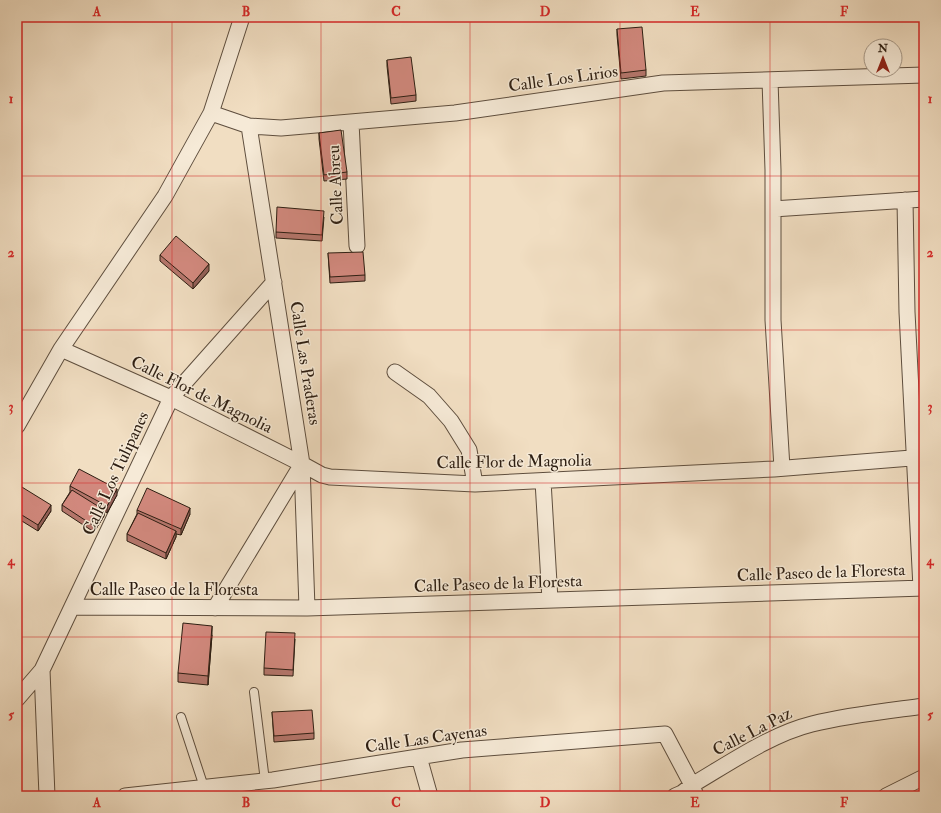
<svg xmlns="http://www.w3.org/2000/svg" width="941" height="813" font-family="'IM FELL Double Pica',serif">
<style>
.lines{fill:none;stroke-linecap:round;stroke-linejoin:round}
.service-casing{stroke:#5e4e3e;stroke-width:10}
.minor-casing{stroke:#5e4e3e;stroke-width:17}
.service{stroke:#f6ead7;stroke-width:8}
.minor{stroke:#f6ead7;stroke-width:15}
.wall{fill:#b5766c;stroke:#2d1e12}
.shaded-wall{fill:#936058;stroke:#2d1e12}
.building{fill:#d2897e;stroke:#2d1e12}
.grid{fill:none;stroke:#d62828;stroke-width:1;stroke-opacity:0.55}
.labels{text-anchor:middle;stroke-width:3;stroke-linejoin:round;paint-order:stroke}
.street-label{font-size:17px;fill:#2d1e12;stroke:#f6ead7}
.neatline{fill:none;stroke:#d62828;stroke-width:1.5}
.grid-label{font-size:13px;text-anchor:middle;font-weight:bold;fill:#d62828}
</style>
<rect width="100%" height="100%" fill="#f1dec2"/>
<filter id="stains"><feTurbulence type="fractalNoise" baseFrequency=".005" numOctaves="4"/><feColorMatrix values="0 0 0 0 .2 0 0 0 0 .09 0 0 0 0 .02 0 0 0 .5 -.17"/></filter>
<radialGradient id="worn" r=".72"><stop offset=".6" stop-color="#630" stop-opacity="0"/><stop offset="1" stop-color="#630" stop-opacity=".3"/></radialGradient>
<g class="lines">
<g class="service-casing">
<path id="service" d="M254,692l11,89
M181,717l23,70"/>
</g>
<g class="minor-casing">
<path id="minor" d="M770,80l3,90v150l9,148
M211,113l38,13 32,2 174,-15 208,-30 261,-8
M351,122l6,124
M249,126l53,338 5,144
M905,200l2,112 14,276
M773,209l151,-10
M61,349l110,49 131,66 20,11 8,2 145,7 299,-15 150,-12
M395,372l34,24 22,25 18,29 6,34
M17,426l44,-77 104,-153 46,-83 31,-96
M543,481l7,119
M72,607l235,1 617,-20
M215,608l87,-144
M42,670l5,126
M17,699l25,-29 129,-272 103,-116
M419,757l11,39
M125,796l148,-16 189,-30 203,-16 27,51 4,11
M675,796l7,-3 10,-8c36,-21 79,-51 120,-61 36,-9 75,-13 112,-18
M886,796l38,-19"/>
</g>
<use href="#service" class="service"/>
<use href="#minor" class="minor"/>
</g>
<path class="wall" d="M617,29l29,41v6l-25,3 -4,-44z
M387,60l29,35v6l-25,3 -4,-38z
M319,133l28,39v7l-23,2 -5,-42z
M324,217l-2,24 -46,-3v-6z
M328,253l37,22v6l-35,2z
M160,255l49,16 -16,18 -33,-28z
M17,484l34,27 -13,20 -21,-13z
M70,486l47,9 -10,18 -3,-2v5l-10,16 -32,-21v-6l8,-13z
M137,510l53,4 -9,21 -5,-1v3l-10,22 -39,-18v-7l10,-20z
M212,635l-4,50 -30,-3v-9z
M295,639l-2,37 -29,-1v-7z
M272,712l42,21v6l-40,3z"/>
<path class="shaded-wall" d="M209,264v7l-16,18v-6z
M117,489v6l-10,18v-7z
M51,505v6l-13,20v-6z
M190,508v6l-9,21v-6z
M104,510v6l-10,16v-6z
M176,531v6l-10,22v-6z
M212,626v9l-4,50v-9z"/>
<path class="building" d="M642,27l4,43 -25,3 -4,-44z
M411,57l5,38 -25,3 -4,-38z
M341,130l6,42 -23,3 -5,-42z
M277,207l47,4 -2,24 -46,-3z
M176,236l33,28 -16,19 -33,-28z
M363,252l2,23 -35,2 -2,-24z
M79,469l38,20 -10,17 -37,-20z
M17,484l34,21 -13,20 -21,-13z
M147,488l43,20 -9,21 -44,-19z
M72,490l32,20 -10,16 -32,-21z
M138,513l38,18 -10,22 -39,-19z
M183,623l29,3 -4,50 -30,-3z
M266,632l29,1 -2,37 -29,-2z
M312,710l2,23 -40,3 -2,-24z
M223,792v4h-24v-1z"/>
<path class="grid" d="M172,17v779M321,17v779M470,17v779M620,17v779M770,17v779M17,176h907M17,330h907M17,483h907M17,637h907"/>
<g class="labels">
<g class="street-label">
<text transform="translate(563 78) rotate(-8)" y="6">Calle Los Lirios</text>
<text transform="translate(335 185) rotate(-93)" y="6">Calle Abreu</text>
<text transform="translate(306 363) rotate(81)" y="6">Calle Las Praderas</text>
<text transform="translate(202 394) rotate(26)" y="6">Calle Flor de Magnolia</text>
<text transform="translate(514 461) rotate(-1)" y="6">Calle Flor de Magnolia</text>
<text transform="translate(115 473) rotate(-65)" y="6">Calle Los Tulipanes</text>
<text transform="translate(821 572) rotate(-2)" y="6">Calle Paseo de la Floresta</text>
<text transform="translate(498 583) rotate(-2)" y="6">Calle Paseo de la Floresta</text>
<text x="174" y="595">Calle Paseo de la Floresta</text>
<text transform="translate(752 731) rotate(-27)" y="6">Calle La Paz</text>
<text transform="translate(426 738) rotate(-8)" y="6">Calle Las Cayenas</text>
</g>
</g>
<rect width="941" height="813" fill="none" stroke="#f1dec2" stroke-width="44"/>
<g transform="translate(883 58)"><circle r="19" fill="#f6ead7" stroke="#a69888"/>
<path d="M0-3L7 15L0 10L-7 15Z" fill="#8f2418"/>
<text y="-6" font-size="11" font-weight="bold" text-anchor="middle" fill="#2d1e12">N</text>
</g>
<rect x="22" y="22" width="897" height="769" class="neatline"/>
<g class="grid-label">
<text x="97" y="16">A</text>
<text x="246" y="16">B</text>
<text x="396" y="16">C</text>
<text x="545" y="16">D</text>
<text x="695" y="16">E</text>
<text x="844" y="16">F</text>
<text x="11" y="103">1</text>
<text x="930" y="103">1</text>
<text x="11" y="257">2</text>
<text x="930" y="257">2</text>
<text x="11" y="411">3</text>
<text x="930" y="411">3</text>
<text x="11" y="565">4</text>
<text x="930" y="565">4</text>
<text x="11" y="719">5</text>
<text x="930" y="719">5</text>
<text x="97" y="807">A</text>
<text x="246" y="807">B</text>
<text x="396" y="807">C</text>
<text x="545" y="807">D</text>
<text x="695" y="807">E</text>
<text x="844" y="807">F</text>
</g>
<rect width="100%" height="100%" filter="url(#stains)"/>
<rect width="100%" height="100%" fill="url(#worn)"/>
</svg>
